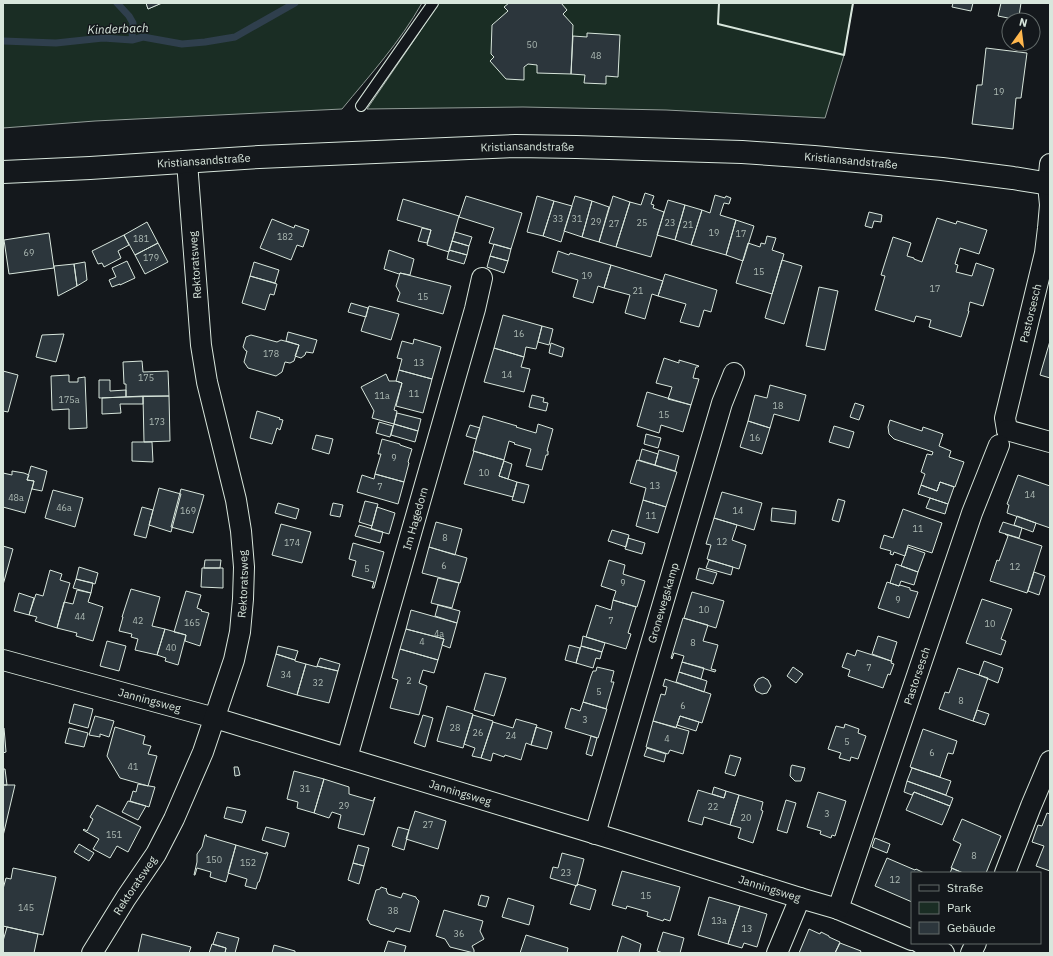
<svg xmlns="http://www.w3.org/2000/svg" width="1053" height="956" font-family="'IBM Plex Sans',sans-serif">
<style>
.green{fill:#1a2d24;stroke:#939e99}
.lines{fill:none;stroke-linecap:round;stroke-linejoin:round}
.stream{stroke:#2f3f4d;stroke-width:7}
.building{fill:#2c363c;stroke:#d8e6dc}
.service-casing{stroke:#d8e6dc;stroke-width:12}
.minor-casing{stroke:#d8e6dc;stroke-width:22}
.tertiary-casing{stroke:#d8e6dc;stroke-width:24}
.service{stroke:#14181c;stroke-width:10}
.minor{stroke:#14181c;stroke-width:20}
.tertiary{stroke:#14181c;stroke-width:22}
.wall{stroke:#d8e6dc;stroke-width:2}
.labels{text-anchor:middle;stroke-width:3;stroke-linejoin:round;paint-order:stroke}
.number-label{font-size:9px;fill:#adbab4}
.street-label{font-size:11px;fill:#d8e6dc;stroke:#14181c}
.water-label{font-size:12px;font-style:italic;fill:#d8e6dc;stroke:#14181c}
</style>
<rect width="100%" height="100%" fill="#14181c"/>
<path class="green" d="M3,3h143l2,6 14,-6h260c-22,39 -52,72 -80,106l-247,12 -92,7z
M438,3h415l-9,52 -19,63 -159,-8 -143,-3 -156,2 50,-73z"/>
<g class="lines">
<path class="stream" d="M117,3l12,13 4,7 -1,17
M3,41l53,2 47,-5 29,2 11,-3 39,7 23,-2 30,-5 60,-34"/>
</g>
<path class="building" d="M146,3h16l-14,6z
M509,3h52l6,7 -4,4 10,11 -2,49 -34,-1v-8l-9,-1 -4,3v13l-18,-1 -16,-18 4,-4 -3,-3 1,-29 16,-14 -4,-4z
M953,3h20l-2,8 -19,-4z
M1001,3h20l-2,13 -5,-1 -1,4 -15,-3z
M587,33l33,2 -2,42 -12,-1v8l-22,-1 1,-8 -14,-1 2,-38 14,1z
M986,48l41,5 -6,45h-5l-3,31 -41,-5 5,-39h5z
M645,193l9,3 -3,8 3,1 -1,3 11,4 -13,45 -35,-10 14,-45 11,3z
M715,195l10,3 1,-2 5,2 -2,6 -5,-1 -4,12 16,5 -10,35 -35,-10 11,-35 8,3z
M466,196l56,17 -11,36 -22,-6 5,-15 -35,-11z
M537,196l17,5 -11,35 -16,-4z
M575,196l17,5 -10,36 -18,-6z
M613,196l17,6 -14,45 -17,-5z
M403,199l56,17 -10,36 -22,-7 4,-15 -34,-10z
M668,200l17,5 -10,35 -18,-5z
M554,201l18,5 -11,36 -18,-6z
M592,201l17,6 -10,35 -17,-5z
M685,205l17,5 -11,35 -16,-5z
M869,212l13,3 -1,7 -7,-1 -2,7 -7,-2z
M937,218l19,6 1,-3 30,9 -8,24 -19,-6 -5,16 3,1 -2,7 16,4 4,-13 18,6 -11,37 -13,-4 -2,9h1l-8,26 -32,-10 2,-7 -15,-4 -2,6 -39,-12 10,-34 -4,-1 12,-38 18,6 -4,13 7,2v1l8,3z
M272,219l22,9 1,-3 14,5 -6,17 -6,-2 -6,15 -31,-12z
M736,220l18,6 -11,35 -17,-6z
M147,222l11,21 -23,12 -11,-20z
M422,228l9,2 -4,13 -9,-2z
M455,232l17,5 -3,9 -17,-5z
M49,233l5,35 -45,6 -5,-34z
M124,235l5,10 -11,6 3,7 -17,9 -2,-4 -4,1 -6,-13z
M767,236l9,2 -4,12 12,4 -12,40 -36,-11 12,-40 12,4 1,-4 4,1z
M452,241l17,5 -2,9 -18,-5z
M158,243l10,19 -23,12 -10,-19z
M494,244l17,5 -3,12 -18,-5z
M389,250l25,9 -4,16 -10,-2 -1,1 -15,-5z
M449,250l18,5 -3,9 -17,-5z
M558,251l11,4 1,-2 41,12 -7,23 -6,-2 -5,17 -20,-6 5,-17 -26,-8z
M490,256l18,5 -4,12 -17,-6z
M782,260l20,6 -18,58 -19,-6z
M127,261l8,17 -15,7v-1l-8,3 -3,-7 7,-3 -4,-9z
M85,262l2,18 -10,6 -3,-22z
M254,262l25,8 -4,13 -25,-7z
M74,264l3,22 -19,10 -4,-30z
M611,265l52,16 -5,15 -6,-2 -7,25 -20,-6 5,-18 -26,-7z
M400,273l51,13 -8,28 -46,-13 3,-8 -4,-7z
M665,274l52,16 -6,22 -7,-2 -5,17 -19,-5 6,-18 -28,-8z
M250,276l27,8 -3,11 -4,-1 -5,16 -23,-7z
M819,287l19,4 -13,59 -19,-4z
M351,303l17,5 -2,9 -18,-5z
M369,306l30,8 -8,26 -30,-9z
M503,315l39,11 -6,23 -10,-2 -2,10 -30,-9z
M542,326l11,3 -4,16 -11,-3z
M288,332l29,8 -4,13 -7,-1 -1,3 -4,3 -6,-2 4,-11 -13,-4z
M64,334l-8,28 -20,-5 6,-22z
M251,335l26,7 4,-2 18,5 -5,16 -4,2 -5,-1 -3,10 -6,4 -28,-8 -4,-6 3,-11h-1l-3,-4 3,-10z
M414,339l27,8 -9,32 -33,-9 3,-11 -5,-1 5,-17 11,3z
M1050,341v37l-10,-3z
M551,343l13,5 -2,9 -13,-4z
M494,348l30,9 -3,10 9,2 -6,23 -40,-10z
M664,358l15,5v-3l20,6 -1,1h-2l-3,11 6,1 -8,26 -23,-6 4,-12 -16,-4z
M142,361l1,11 25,-1 1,25 -43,1v-13h-2l-1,-22z
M399,370l33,9 -9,34 -27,-7 6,-23 -6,-2z
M3,371l15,4 -10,37 -5,-1z
M386,374l3,7h7l6,2 -8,27 3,1 -3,13 -22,-6 2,-7 -13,-24z
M69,375v7h9v-4l7,-1 2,51 -18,1v-20l-17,1 -1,-34z
M99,380h11v11l16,-1v7l-27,1z
M770,385l36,10 -7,26 -25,-7 -4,14 -22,-7 7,-26 12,3z
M647,392l44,13 -8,27 -22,-7 -2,8 -22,-7z
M532,395l12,3 -1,4 5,1 -2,8 -17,-4z
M143,396h26l1,45 -26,1z
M143,396v8h-23l1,9 -19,1v-16z
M855,403l9,3 -5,14 -9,-3z
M257,411l23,7 -1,1 4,1 -3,10 -3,-2 -5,16 -22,-6z
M397,413l24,6 -3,12 -24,-7z
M483,416l34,10 -1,1 20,6 2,-9 15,5 -6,22h1v4h-2l-4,15 -16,-4 5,-17 -17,-5 1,-1 -6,-2 -5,19 -31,-9z
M890,420l32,11 1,-4 20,7 -4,12 12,5 -2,6 15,5 -9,25 -15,-5 -3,9 -16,-6 4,-11 -4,-2 6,-18 5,1 1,-3 -39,-13 -5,-5 -1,-7z
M748,421l22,7 -8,26 -22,-7z
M379,422l14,4 -3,11 -14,-4z
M394,424l24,7 -3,11 -24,-7z
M470,425l10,3 -4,11 -10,-3z
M834,426l20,6 -5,16 -20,-6z
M646,434l15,4 -3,10 -14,-4z
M316,435l17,4 -4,15 -17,-5z
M382,439l18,5v1l12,4 -4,13 1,1 -5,19 -29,-8 6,-20h-3z
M132,442h20l1,20 -21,-1z
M642,449l16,5 -3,11 -16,-5z
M659,450l20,6 -4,15 -20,-6z
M474,451l30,9 -5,16 18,6 -4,15 -49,-13z
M637,460l40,12 -11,35 -23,-7 3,-12 -16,-5z
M504,461l8,3 -4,15 -9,-3z
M31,466l16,5 -5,20 -10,-2 2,-8 -7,-1z
M12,471l12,2 5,2 -2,5 7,1 -9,32 -22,-6v-34l9,2z
M375,474l29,8 -6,22 -41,-12 5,-17 12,4z
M1018,475l32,11v42l-43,-15 2,-8 -2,-1z
M517,482l12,3 -5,18 -12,-3z
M940,482l14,5 -6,17 -30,-10 3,-9 16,6z
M159,488l22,6 -10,38 -22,-7z
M181,489l23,6 -11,38 -22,-6z
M53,490l30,8 -8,29 -30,-9z
M722,492l40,11 -8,27 -40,-12z
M930,498l18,6 -3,10 -19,-6z
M838,499l7,2 -6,21 -7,-2z
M643,500l23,7 -8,26 -22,-7z
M365,501l13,3 -6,22 -13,-4z
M278,503l21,6 -3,10 -21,-6z
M333,503l10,2 -3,12 -10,-2z
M142,507l11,3 -7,28 -12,-3z
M377,507l18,6 -6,21 -18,-5z
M772,508l24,3 -1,13 -24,-3z
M903,509l39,14 -10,30 -24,-8 -3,11 -11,-4 -1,3 -3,-1 1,-3 -11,-3 4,-13 9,3z
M1017,516l19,7 -3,9 -19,-7z
M714,518l23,7 -5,15 14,5 -7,24 -32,-10 4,-14 -5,-1z
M436,522l26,7 -7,26 -26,-8z
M1003,522l19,6 -3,10 -20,-6z
M281,524l30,8 -9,31 -30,-8z
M359,525l24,7 -3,11 -25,-7z
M612,530l17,5 -3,12 -18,-6z
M1005,534l37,12 -15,47 -37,-12 7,-21 2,1 9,-25z
M628,538l17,5 -3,11 -17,-5z
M353,543l31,9 -10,36h-2l2,-6 -22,-6 4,-15 -7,-2z
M3,546l10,3 -10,36z
M429,547l38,11 -7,25 -38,-10z
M908,547l17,6 -7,19 -17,-6z
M205,560h16l-1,8h-16z
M609,560l16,5 -2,9 22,7 -8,26 -24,-7 3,-9 -15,-5z
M709,560l24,7 -2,8 -25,-7z
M896,564l22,8 -4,13 -13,-4 -2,5 -9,-3z
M79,567l19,6 -3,11 -19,-5z
M202,568h21v20l-22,-1z
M699,568l18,5 -4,11 -17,-5z
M50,570l12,4 -2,6 10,3 -13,45 -22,-7 2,-4 -8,-2 7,-21 7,2z
M1034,572l11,4 -6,19 -11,-4z
M438,578l21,5 -7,25 -21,-5z
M76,579l17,4 -2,10 -18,-5z
M887,582l12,4 1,-1 10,3v2l8,2 -9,26 -31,-10z
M131,589l29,8 -8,29 13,3 -8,26 -22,-5 3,-11 -7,-2 1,-3 -13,-3 4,-14h-1z
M77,590l14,3 -3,9 15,5 -10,34 -17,-5 1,-3 -20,-5 7,-26 9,2z
M186,591l15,4 -4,13 5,2 -1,1 8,2 -9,33 -15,-5 1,-6 -12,-3z
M692,592l32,9 -8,27 -32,-10z
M19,593l15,5 -5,17 -15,-4z
M982,599l30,10 -11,30 5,2 -5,14 -35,-12z
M613,600l23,7 -8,26 3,1 -5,15 -40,-12 10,-32 15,5z
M438,605l22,6 -3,12 -22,-7z
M411,610l46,13 -7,25 -8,-3 2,-6 -38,-10z
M683,618l25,7 -5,16 15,4 -7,24 5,1 -1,2 -33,-10 2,-6 -10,-3 -2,6 -1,-1z
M165,629l21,6 -8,30 -13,-4 1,-3 -9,-3z
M406,629l38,10 -6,21 -38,-11z
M583,636l22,7 -3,9 -21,-6z
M878,636l19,6 -6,19 -19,-7z
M107,641l19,5 -7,25 -19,-5z
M569,645l11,3 -4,15 -11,-3z
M278,646l20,5 -3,9 -19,-6z
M581,646l21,6 -2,7 -4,-1 -3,10 -17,-5z
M400,649l38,11 -4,13 -11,-3 -4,13 8,3 -8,29 -29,-7 8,-28 -6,-2z
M857,650l34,11h1l-1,2 3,1 -4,11 -2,-1 -5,14 -35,-12 2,-6 -8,-3 5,-14 8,3z
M276,654l19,6v1l11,3 -9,31 -30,-9z
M320,658l20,6 -2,7 -21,-5z
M984,661l19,7 -5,15 -19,-8z
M682,662l22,6 -3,11 -22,-7z
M306,664l11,3v-1l21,5 -9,32 -32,-8z
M597,667l17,4 -3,11h3l-8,27 -23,-7 8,-26 2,-5h3z
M793,667l10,7 -7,9 -9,-7z
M958,668l30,10 -15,43 -34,-12 6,-17 4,1z
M679,672l28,9 -3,11 -28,-10z
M485,673l21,5 -12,38 -20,-6z
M763,677l5,3 3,6 -4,7 -5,1 -6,-3 -2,-6 4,-6z
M665,679l46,15 -9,29 -22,-7 -4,12 -23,-7 8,-27 4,1 2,-8 -4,-1z
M583,702l24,7 -9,29 -33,-10 6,-20 9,3z
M74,704l19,5 -5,19 -19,-5z
M447,706l26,8 -10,34 -26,-7z
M977,710l12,4 -4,11 -12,-4z
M423,715l10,3 -8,29 -11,-4z
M473,715l20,6 -12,37 -9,-2 3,-8 -11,-4z
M95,716l19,5 -5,16 -9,-3v3l-11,-2z
M680,716l19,6 -3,9 -19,-6z
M516,719l21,6 -6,20 -5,-2 -5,17 -16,-5 -1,2 -11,-4 -2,8 -10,-3 12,-36 20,6z
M653,721l36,10 -6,23 -13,-4 -2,4 -22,-7z
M845,724l14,5 -1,4 8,3 -8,23 -7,-2 -1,4 -11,-3 2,-5 -13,-4 8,-23 8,2z
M115,727l30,9 -2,8 8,2 -3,8 9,2 -9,30 -28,-8 -13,-22z
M536,727l16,5 -5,17 -16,-4z
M3,728h1l2,24 -3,1z
M69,728l19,5 -4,14 -19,-4z
M923,729l34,12 -4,13 -5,-1 -8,24 -30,-10z
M591,736l6,2 -5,18 -6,-2z
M647,748l19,6 -2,8 -20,-6z
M730,755l11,3 -6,18 -10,-3z
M792,765l13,3 -4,13h-6l-5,-5 1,-9z
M234,767h4l2,8 -5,1z
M912,768l39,13 -5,14 -39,-14z
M3,769h2l2,16h-4z
M294,771l30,8 -10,34 -17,-5 1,-6 -11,-3z
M324,779l25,8v7l24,7 2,-4 -11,38 -26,-7 3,-13 -9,-3 -3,6 -15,-5z
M907,781l46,17 -3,8 -36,-14 -2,3 -8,-3z
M138,784l17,3 -6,20 -19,-6 3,-10 3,1z
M3,785h12l-12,51z
M714,787l12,4 -2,7 -12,-4z
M698,790l26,8 2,-7 13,4 -9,30 -26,-8 -2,8 -14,-4z
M818,792l28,9 -11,35 -3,-1 -1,3 -11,-4 1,-3 -14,-4z
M914,792l36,14 -8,19 -36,-15z
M739,795l24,7 -2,8 2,1 -10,32 -15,-5 3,-10 -11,-3z
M786,800l10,3 -9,30 -10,-3z
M128,801l18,5 -8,14 -16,-8z
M97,805l44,22 -13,25 -11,-6 -7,12 -17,-9 6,-10 -16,-9 1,-1 3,2 6,-12 -3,-2z
M227,807l19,4 -4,12 -18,-5z
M415,811l31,10 -8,28 -32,-10z
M1047,813l3,1v57l-14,-5 8,-20 -12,-4 6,-17 4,1z
M962,819l39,17 -15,37h-23l-12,-5 10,-24 -8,-4z
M266,827l23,6 -4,14 -23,-7z
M398,827l11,3 -5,20 -12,-4z
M205,835h2l-1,1 30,9 -10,37 -16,-5 1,-5 -14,-4 -2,7h-1l3,-13v-8l5,-7z
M875,838l15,6 -3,9 -15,-6z
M79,844l15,9 -5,8 -15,-9z
M236,845l30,9v-2l2,1 -9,29h-1l-2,7 -11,-3 2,-7 -19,-6z
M358,845l11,3 -5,18 -11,-3z
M562,853l22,6 -7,27 -27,-8 3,-11 5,1z
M887,858l28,12 1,-1 8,4h-12v29l-37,-16z
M353,863l11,3 -5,18 -11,-4z
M13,868l43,9 -13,58 -40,-9v-37l3,-11 5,1z
M952,868l11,5h-13z
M622,871l58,16 -10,34 -6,-2 -1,2 -16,-5 1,-4 -21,-6 -1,3 -14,-4z
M577,884l19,6 -6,20 -20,-6 6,-19 1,1z
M381,887l6,2 -1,1 2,4 13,4 2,-5 13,4v1l3,3 -9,31 -14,-4 -2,4 -24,-8 -2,-4h-1l9,-30 4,-1z
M481,895l8,2 -3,10 -8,-2z
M709,897l31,9 -12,38 -30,-9z
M508,898l26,8 -5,19 -27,-8z
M740,906l27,8 -10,33 -13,-4 -2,5 -14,-4z
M444,910l39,11 -3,10 4,8 -12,7 2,4v3l-24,-6 -5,-8 -9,-3z
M7,927l31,7 -4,19h-31v-12z
M809,929l11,5 1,-2 8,4v1l11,5 -5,11h-36z
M217,932l22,6 -4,15h-10l1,-5 -13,-4z
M663,932l21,6 -4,15h-17l-6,-2z
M142,934l49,13 -2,6h-51z
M526,935l42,13 -1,5h-47z
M622,936l19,8 -2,9h-22z
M388,941l18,5 -2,7h-20z
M840,943l21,8 -1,2h-25z
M212,944l14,4 -1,5h-16z
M274,945l21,6v2h-23z"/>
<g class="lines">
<g class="service-casing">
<path id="service" d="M361,106l72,-103"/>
</g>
<g class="minor-casing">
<g id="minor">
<path id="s1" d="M1007,430l-2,-12 40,-165 3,-25 2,-23 -2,-21 2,-20"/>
<path d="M1007,430l43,12"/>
<path id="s2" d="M3,660l212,58 401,122 184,58 38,11 74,31"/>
<path id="s3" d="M347,758l128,-449 7,-31"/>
<path id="s4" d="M595,834l127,-431 12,-30"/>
<path d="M1005,873l26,-67 19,-45"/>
<path id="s5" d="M838,909l134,-396 27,-68"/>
<path d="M920,943l24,10"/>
<path id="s6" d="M92,953l34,-55 30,-44 18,-35 29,-67 31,-92 6,-28 3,-33 1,-32 -3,-36 -5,-31 -29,-118 -6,-37 -14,-183"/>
<path d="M777,953l23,-55"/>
<path d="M971,953l5,-10"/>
</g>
</g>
<g class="tertiary-casing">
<g id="tertiary">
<path id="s7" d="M3,172l87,-4 169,-11 257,-11 60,1 166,5 72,5 128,12 71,9 37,6"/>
</g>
</g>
<use href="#service" class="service"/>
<use href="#minor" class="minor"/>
<use href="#tertiary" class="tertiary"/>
<path class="wall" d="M719,3l-1,21 126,31 9,-52"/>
</g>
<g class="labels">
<g class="number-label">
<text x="532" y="48">50</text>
<text x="596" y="59">48</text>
<text x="999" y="95">19</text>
<text x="558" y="222">33</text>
<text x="577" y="222">31</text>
<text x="596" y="225">29</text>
<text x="642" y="226">25</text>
<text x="670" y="226">23</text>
<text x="614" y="227">27</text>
<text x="688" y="228">21</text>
<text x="714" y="236">19</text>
<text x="741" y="237">17</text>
<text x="285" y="240">182</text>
<text x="141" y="242">181</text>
<text x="29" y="256">69</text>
<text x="151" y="261">179</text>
<text x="759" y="275">15</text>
<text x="587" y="279">19</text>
<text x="935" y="292">17</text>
<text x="638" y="294">21</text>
<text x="423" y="300">15</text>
<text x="519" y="337">16</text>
<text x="271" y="357">178</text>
<text x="419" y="366">13</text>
<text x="507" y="378">14</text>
<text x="146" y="381">175</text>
<text x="414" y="397">11</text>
<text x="382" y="399">11a</text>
<text x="69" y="403">175a</text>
<text x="778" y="409">18</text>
<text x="664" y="418">15</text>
<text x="157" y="425">173</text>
<text x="755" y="441">16</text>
<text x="394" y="461">9</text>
<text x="484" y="476">10</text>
<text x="655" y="489">13</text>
<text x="380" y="490">7</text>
<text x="1030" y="498">14</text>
<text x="16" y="501">48a</text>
<text x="64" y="511">46a</text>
<text x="188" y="514">169</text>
<text x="738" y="514">14</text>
<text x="651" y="519">11</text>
<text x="918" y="532">11</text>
<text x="445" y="541">8</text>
<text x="722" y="545">12</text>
<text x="292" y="546">174</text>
<text x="444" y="569">6</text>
<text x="1015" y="570">12</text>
<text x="367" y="572">5</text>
<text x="623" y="586">9</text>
<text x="898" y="603">9</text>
<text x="704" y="613">10</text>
<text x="80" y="620">44</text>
<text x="138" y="624">42</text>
<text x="611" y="624">7</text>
<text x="192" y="626">165</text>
<text x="990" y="627">10</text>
<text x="439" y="637">4a</text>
<text x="422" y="645">4</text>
<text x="693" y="646">8</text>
<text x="171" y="651">40</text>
<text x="869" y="671">7</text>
<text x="286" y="678">34</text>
<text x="409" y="684">2</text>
<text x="318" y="686">32</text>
<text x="599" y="695">5</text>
<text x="961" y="704">8</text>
<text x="683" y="709">6</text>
<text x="585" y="723">3</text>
<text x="455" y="731">28</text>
<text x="478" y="736">26</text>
<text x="511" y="739">24</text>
<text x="667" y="742">4</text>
<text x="847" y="745">5</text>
<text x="932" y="756">6</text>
<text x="133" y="770">41</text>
<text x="305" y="792">31</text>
<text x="344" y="809">29</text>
<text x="713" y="810">22</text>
<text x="827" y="817">3</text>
<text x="746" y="821">20</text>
<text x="428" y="828">27</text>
<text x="114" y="838">151</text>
<text x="974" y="859">8</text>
<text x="214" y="863">150</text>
<text x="248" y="866">152</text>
<text x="566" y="876">23</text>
<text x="895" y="883">12</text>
<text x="646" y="899">15</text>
<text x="26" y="911">145</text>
<text x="393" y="914">38</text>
<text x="719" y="924">13a</text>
<text x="747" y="932">13</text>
<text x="459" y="937">36</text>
</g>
<g class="street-label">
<text dy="4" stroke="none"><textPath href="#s7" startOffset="525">Kristiansandstraße</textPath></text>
<text dy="4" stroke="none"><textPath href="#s7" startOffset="849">Kristiansandstraße</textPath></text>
<text dy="4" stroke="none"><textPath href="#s7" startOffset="201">Kristiansandstraße</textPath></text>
<text transform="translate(195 265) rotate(-94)" y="4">Rektoratsweg</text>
<text dy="4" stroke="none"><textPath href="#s1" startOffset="120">Pastorsesch</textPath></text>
<text dy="4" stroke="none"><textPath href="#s3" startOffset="249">Im Hagedorn</textPath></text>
<text dy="4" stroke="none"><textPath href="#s6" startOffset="404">Rektoratsweg</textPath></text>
<text dy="4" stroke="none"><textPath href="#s4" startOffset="241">Gronewegskamp</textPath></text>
<text dy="4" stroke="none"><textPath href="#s5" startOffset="246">Pastorsesch</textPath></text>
<text dy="4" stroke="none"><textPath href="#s2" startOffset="152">Janningsweg</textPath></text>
<text dy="4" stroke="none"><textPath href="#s2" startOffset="476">Janningsweg</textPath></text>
<text dy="4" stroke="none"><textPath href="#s6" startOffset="80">Rektoratsweg</textPath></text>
<text dy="4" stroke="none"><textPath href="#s2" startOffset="800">Janningsweg</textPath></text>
</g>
<g class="water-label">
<text transform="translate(118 29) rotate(-2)" y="4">Kinderbach</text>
</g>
</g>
<rect width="1053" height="956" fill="none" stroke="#d8e6dc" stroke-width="8"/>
<rect x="911" y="872" width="130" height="72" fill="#14181c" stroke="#626a69"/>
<rect x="919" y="885" width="20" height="6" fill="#14181c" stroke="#626a69"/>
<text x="947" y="892" font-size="12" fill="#d8e6dc">Straße</text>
<rect x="919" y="902" width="20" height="12" fill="#1a2d24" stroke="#626a69"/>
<text x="947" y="912" font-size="12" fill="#d8e6dc">Park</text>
<rect x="919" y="922" width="20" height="12" fill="#2c363c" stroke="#626a69"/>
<text x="947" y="932" font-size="12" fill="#d8e6dc">Gebäude</text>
<g transform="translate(1021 32) rotate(14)"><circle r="19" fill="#14181c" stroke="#626a69"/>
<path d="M0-3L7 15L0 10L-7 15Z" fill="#ffb74d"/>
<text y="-6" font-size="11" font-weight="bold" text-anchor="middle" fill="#d8e6dc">N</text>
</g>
</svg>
